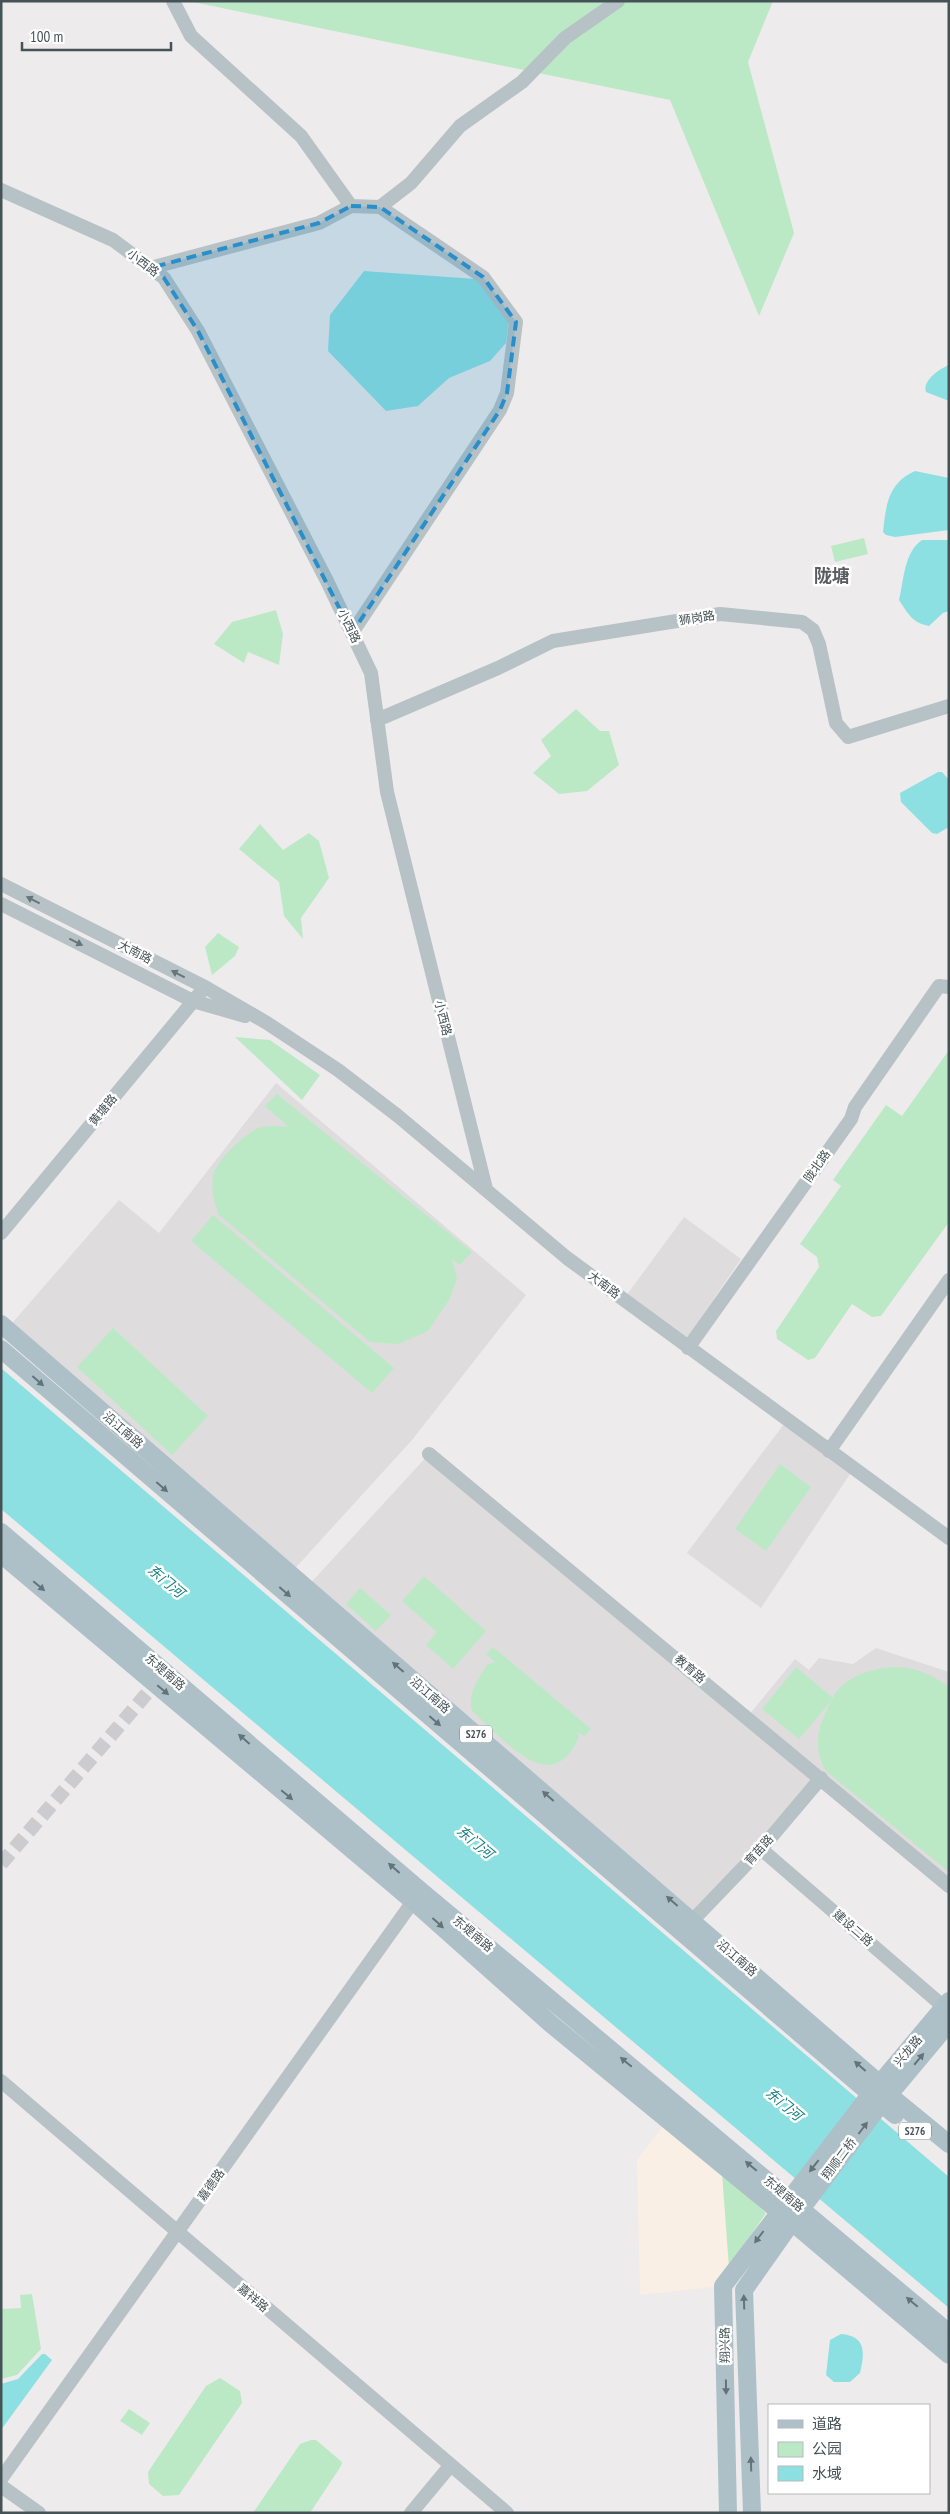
<svg xmlns="http://www.w3.org/2000/svg" width="950" height="2514" font-family="'PT Sans Narrow','Noto Sans SC',sans-serif">
<style>
.commercial{fill:#f9efe4}
.education{fill:#dfdcdd}
.green{fill:#bce9c5}
.water{fill:#8de0e2}
.lines{fill:none;stroke-linecap:round;stroke-linejoin:round}
.minor-tunnel{stroke:#ccccce;stroke-width:14;stroke-dasharray:14 7;stroke-linecap:butt}
.minor{stroke:#b7c2c6;stroke-width:14}
.major{stroke:#adc0c8;stroke-width:18}
.oneway{fill:#677478}
.oneway2{fill:#647378}
.marked{fill:#298eca;fill-opacity:0.2;stroke:#298eca;stroke-width:4;stroke-dasharray:10 6;stroke-linejoin:round}
.labels{text-anchor:middle;stroke-width:5;stroke-linejoin:round;paint-order:stroke}
.shield{fill:#fff;stroke:#7d8689;stroke-width:1}
.shield-label{font-size:11px;font-weight:bold;fill:#455256}
.street-label{font-size:12px;fill:#455256;stroke:#fff}
.water-label{font-size:14px;font-style:italic;fill:#188082;stroke:#fff}
.district-label{font-size:18px;font-weight:bold;fill:#595d5f;stroke:#fff}
</style>
<rect width="100%" height="100%" fill="#eeebec"/>
<path class="commercial" d="M668,2120l111,92 -56,74 -83,9 -3,-135z"/>
<path class="education" d="M276,1083l250,212 -114,145 -123,135 -282,-246 112,-129 40,33z
M684,1217l57,42 -58,85 -60,-44z
M787,1420l67,48 -93,140 -74,-55z
M429,1454l319,262 47,-57 14,11 10,-12 34,6 23,-16 73,24v209l-128,-103 -128,142 -387,-332z"/>
<path class="green" d="M188,1h585l-25,61 46,171 -35,83 -89,-216z
M864,538l4,16 -33,8 -4,-16z
M276,610l7,24 -4,31 -31,-13 -4,11 -30,-19 18,-22z
M576,709l24,22h9l10,34 -32,26 -28,3 -26,-21 18,-17 -10,-16z
M260,824l23,26 26,-17 10,8 10,37 -28,40 2,21 -19,-23 -5,-34 -40,-33z
M218,933l21,14 -4,9 -23,19 -7,-28z
M235,1037l35,3 50,35 -18,25z
M949,1050v172l-68,94 -9,1 -20,-13 -37,54 -7,2 -31,-21 -1,-8 43,-64 -2,-10 -17,-13 41,-58 -8,-6 53,-75 16,11z
M277,1094l195,158 -12,13 -8,-6 5,20 -8,21 -21,31 -30,13 -28,-2 -151,-127c-5,-13 -8,-25 -6,-39 2,-14 31,-42 45,-48 10,-3 21,-2 31,-1l-24,-21z
M213,1215l181,153 -22,25 -181,-152z
M113,1328l95,88 -36,39 -95,-88z
M780,1464l31,23 -45,64 -31,-22z
M424,1576l62,55 -33,38 -27,-24 11,-13 -35,-31z
M360,1588l31,27 -15,16 -30,-27z
M493,1647l98,82 -7,7 -7,-4 2,5c-28,64 -76,1 -107,-26 -5,-17 6,-32 15,-46l8,-3 -9,-8z
M796,1667l37,31c10,-24 50,-34 74,-30 15,2 30,10 42,19v185l-123,-101c-15,-27 -7,-45 5,-70l-32,38 -37,-30z
M722,2173l44,40 -37,55z
M32,2294l9,55 -24,26 -16,4v-70l20,-1 -1,-13z
M220,2378l20,13 2,12 -63,92 -16,1 -14,-12 -1,-12 58,-86z
M129,2409l21,14 -8,12 -22,-14z
M311,2440h5l26,22 -1,4 -31,47h-57l47,-69z"/>
<path class="water" d="M364,271l112,8 34,35 -4,29 -16,18 -41,17 -31,28 -32,5 -58,-60 2,-36z
M949,365v36l-23,-9c-4,-11 13,-23 23,-27z
M915,471l34,7v52l-54,7 -9,-2 -3,-3c3,-27 5,-49 32,-61z
M922,540h27v71l-6,2 -14,13c-16,-3 -21,-12 -30,-26 5,-20 5,-48 23,-60z
M938,772h4l7,8v47l-12,7 -5,-1 -31,-31 -1,-9z
M1,1368l948,809v131l-948,-799z
M841,2334c25,2 24,18 19,39l-10,9h-16l-8,-7 4,-35z
M42,2354h3l7,6 -51,70v-46l17,-5z"/>
<g class="lines">
<path class="minor-tunnel" d="M1,1864l154,-180"/>
<path class="minor" d="M173,1l18,35 110,100 50,70
M1,190l112,50 51,38 34,53 129,250 44,92 16,119 99,397
M380,207l31,-24 49,-57 62,-44 43,-44 53,-37
M150,268l169,-45 32,-17 29,1 103,70 33,45 -9,71 -7,17 -148,223
M377,720l121,-52 55,-27 167,-27 82,8 11,8 6,14 17,79 12,14 101,-31
M1,884l204,103 62,36 71,47 60,46 169,142 382,280
M1,904l192,97 52,15
M1,1233l204,-246
M688,1348l163,-229 4,-12 84,-121 10,1
M829,1451l120,-171
M429,1454l520,432
M761,1849l183,158
M693,1920l68,-71 60,-71
M1,2081l506,432
M1,2479l418,-586
M1,2486l38,27
M411,2513l39,-47"/>
<path class="major" d="M1,1324l879,760 9,11 60,49
M1,1349l894,766
M1,1532l420,359 528,442
M1,1554l412,347 138,123 241,198 157,133
M728,2513l-5,-227 143,-186 83,-99
M752,2513l-8,-223 57,-81 76,-100 72,-86"/>
</g>
<defs><path id="oneway-solid" d="M-6-.8H1V-3.2L6.5 0L1 3.2V.8H-6Z" transform="scale(1.25)"/></defs>
<g class="oneway">
<use href="#oneway-solid" transform="translate(33 900) rotate(-153)"/>
<use href="#oneway-solid" transform="translate(76 942) rotate(27)"/>
<use href="#oneway-solid" transform="translate(178 974) rotate(-153)"/>
</g>
<g class="oneway2">
<use href="#oneway-solid" transform="translate(38 1381) rotate(41)"/>
<use href="#oneway-solid" transform="translate(162 1487) rotate(41)"/>
<use href="#oneway-solid" transform="translate(39 1586) rotate(40)"/>
<use href="#oneway-solid" transform="translate(285 1592) rotate(41)"/>
<use href="#oneway-solid" transform="translate(398 1667) rotate(-139)"/>
<use href="#oneway-solid" transform="translate(163 1690) rotate(40)"/>
<use href="#oneway-solid" transform="translate(435 1721) rotate(41)"/>
<use href="#oneway-solid" transform="translate(244 1739) rotate(-139)"/>
<use href="#oneway-solid" transform="translate(287 1795) rotate(40)"/>
<use href="#oneway-solid" transform="translate(548 1796) rotate(-139)"/>
<use href="#oneway-solid" transform="translate(394 1868) rotate(-139)"/>
<use href="#oneway-solid" transform="translate(672 1901) rotate(-139)"/>
<use href="#oneway-solid" transform="translate(438 1923) rotate(42)"/>
<use href="#oneway-solid" transform="translate(919 2059) rotate(-50)"/>
<use href="#oneway-solid" transform="translate(626 2062) rotate(-140)"/>
<use href="#oneway-solid" transform="translate(860 2066) rotate(-139)"/>
<use href="#oneway-solid" transform="translate(863 2128) rotate(-53)"/>
<use href="#oneway-solid" transform="translate(751 2166) rotate(-140)"/>
<use href="#oneway-solid" transform="translate(814 2166) rotate(128)"/>
<use href="#oneway-solid" transform="translate(759 2237) rotate(127)"/>
<use href="#oneway-solid" transform="translate(744 2302) rotate(-92)"/>
<use href="#oneway-solid" transform="translate(912 2302) rotate(-140)"/>
<use href="#oneway-solid" transform="translate(726 2387) rotate(89)"/>
<use href="#oneway-solid" transform="translate(751 2464) rotate(-92)"/>
</g>
<path class="marked" d="M351,206l29,1 103,70 33,45 -9,71 -7,17 -148,223 -154,-302 -34,-53 -14,-10 169,-45z"/>
<g class="labels">
<g class="shield">
<rect x="460" y="1725.5" width="32" height="17" rx="4"/>
<rect x="899" y="2122.5" width="32" height="17" rx="4"/>
</g>
<g class="shield-label">
<text x="476" y="1738">S276</text>
<text x="915" y="2135">S276</text>
</g>
<g class="street-label">
<text transform="translate(143 263) rotate(37)" y="4">小西路</text>
<text transform="translate(697 618) rotate(-9)" y="4">狮岗路</text>
<text transform="translate(349 626) rotate(64)" y="4">小西路</text>
<text transform="translate(135 952) rotate(27)" y="4">大南路</text>
<text transform="translate(443 1018) rotate(76)" y="4">小西路</text>
<text transform="translate(103 1110) rotate(-51)" y="4">黄塘路</text>
<text transform="translate(817 1166) rotate(-55)" y="4">陇北路</text>
<text transform="translate(604 1285) rotate(37)" y="4">大南路</text>
<text transform="translate(123 1430) rotate(41)" y="4">沿江南路</text>
<text transform="translate(690 1669) rotate(40)" y="4">教育路</text>
<text transform="translate(165 1672) rotate(41)" y="4">东堤南路</text>
<text transform="translate(430 1695) rotate(41)" y="4">沿江南路</text>
<text transform="translate(759 1850) rotate(-48)" y="4">育苗路</text>
<text transform="translate(853 1928) rotate(41)" y="4">建设二路</text>
<text transform="translate(473 1934) rotate(40)" y="4">东堤南路</text>
<text transform="translate(737 1958) rotate(41)" y="4">沿江南路</text>
<text transform="translate(908 2051) rotate(-50)" y="4">兴龙路</text>
<text transform="translate(839 2159) rotate(-53)" y="4">翔顺二桥</text>
<text transform="translate(211 2185) rotate(-54)" y="4">嘉德路</text>
<text transform="translate(784 2194) rotate(40)" y="4">东堤南路</text>
<text transform="translate(253 2298) rotate(40)" y="4">嘉祥路</text>
<text transform="translate(725 2345) rotate(-91)" y="4">翔兴路</text>
</g>
<g class="water-label">
<text transform="translate(166 1581) rotate(40)" y="5">东门河</text>
<text transform="translate(475 1842) rotate(40)" y="5">东门河</text>
<text transform="translate(784 2104) rotate(40)" y="5">东门河</text>
</g>
<g class="district-label">
<text x="832" y="582">陇塘</text>
</g>
</g>
<rect width="950" height="2514" fill="none" stroke="#455256" stroke-width="5"/>
<rect x="768" y="2404" width="162" height="90" fill="#ffffff" stroke="#b5babb"/>
<rect x="778" y="2420" width="25" height="8" fill="#adc0c8" stroke="#b5babb"/>
<text x="812" y="2429" font-size="15" fill="#455256">道路</text>
<rect x="778" y="2442" width="25" height="15" fill="#bce9c5" stroke="#b5babb"/>
<text x="812" y="2454" font-size="15" fill="#455256">公园</text>
<rect x="778" y="2466" width="25" height="15" fill="#8de0e2" stroke="#b5babb"/>
<text x="812" y="2479" font-size="15" fill="#455256">水域</text>
<path d="M22 42v8h149v-8" fill="none" stroke="#455256" stroke-width="2.5"/>
<text x="30" y="42" font-size="15" fill="#455256" stroke="#ffffff" stroke-width="4" paint-order="stroke">100 m</text>
</svg>
